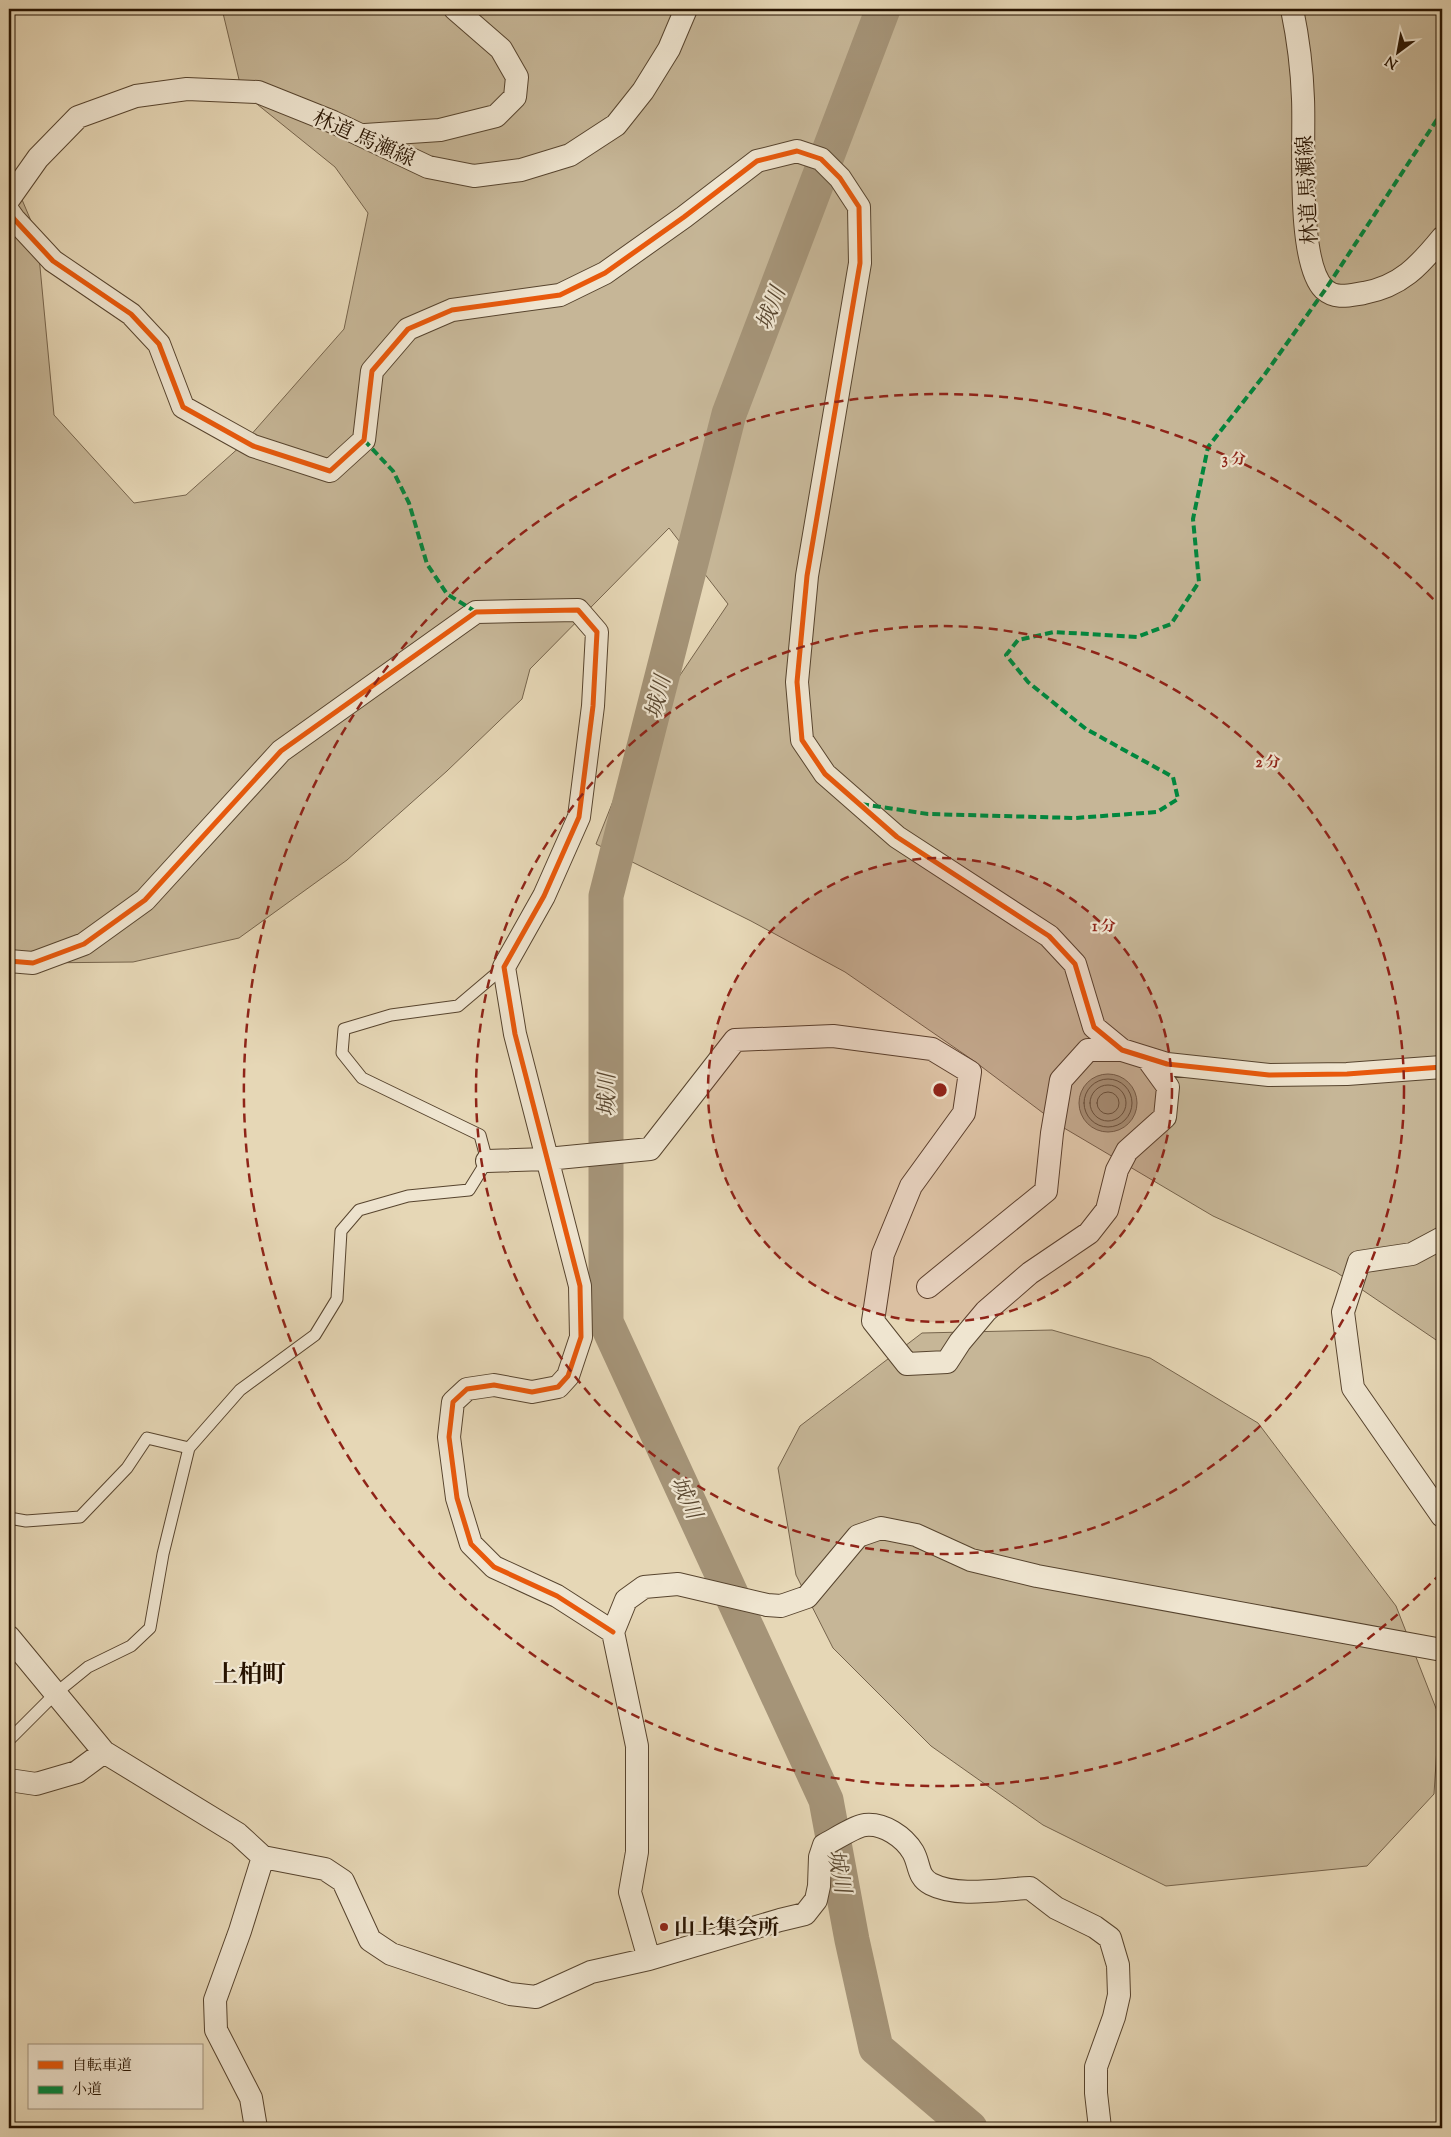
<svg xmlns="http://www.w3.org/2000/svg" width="1451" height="2137" font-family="'Sorts Mill Goudy','Noto Serif JP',serif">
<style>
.green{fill:#c6b697;stroke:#76644c}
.water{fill:#a59478;stroke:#736048}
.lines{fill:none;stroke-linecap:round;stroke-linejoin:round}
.shore{stroke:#66543c;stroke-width:1}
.river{stroke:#a59478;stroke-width:35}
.lane-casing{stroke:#57442e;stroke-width:13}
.street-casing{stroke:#57442e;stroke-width:24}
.lane{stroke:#efe5d0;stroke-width:11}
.street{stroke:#efe5d0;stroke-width:22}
.quiet{stroke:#00873e;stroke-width:4;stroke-dasharray:8 4;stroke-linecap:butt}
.cycleway-casing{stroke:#efe5d0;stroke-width:8}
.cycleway{stroke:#e8590c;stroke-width:5}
.ring{fill:none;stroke:#8f2418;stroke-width:2.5;stroke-dasharray:9 6}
.poi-dot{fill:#8f2418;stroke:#efe5d0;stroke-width:2}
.labels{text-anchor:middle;stroke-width:4.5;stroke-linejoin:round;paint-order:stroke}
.street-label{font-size:21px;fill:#271300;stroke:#efe5d0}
.poi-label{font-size:21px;font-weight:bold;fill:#271300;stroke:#efe5d0;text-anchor:start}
.water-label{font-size:22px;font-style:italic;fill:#594730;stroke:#efe5d0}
.quarter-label{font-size:24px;font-weight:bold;fill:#271300;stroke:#efe5d0}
.centre{fill:#8f2418;stroke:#efe5d0;stroke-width:2.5}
.ring-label{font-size:15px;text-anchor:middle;font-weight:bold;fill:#8f2418;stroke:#efe5d0;stroke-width:4.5;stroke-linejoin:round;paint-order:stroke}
</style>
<rect width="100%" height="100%" fill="#e6d7b6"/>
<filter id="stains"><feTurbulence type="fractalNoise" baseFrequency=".004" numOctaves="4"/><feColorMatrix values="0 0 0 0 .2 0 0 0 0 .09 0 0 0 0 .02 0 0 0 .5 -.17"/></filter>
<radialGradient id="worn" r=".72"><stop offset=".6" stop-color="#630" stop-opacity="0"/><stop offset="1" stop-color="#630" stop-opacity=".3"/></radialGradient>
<path class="green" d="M222,9h1220v1335l-106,-72 -123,-56 -154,-91 -85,-64 -129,-89 -94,-51 -155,-77 43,-108 89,-132 -59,-76 -139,141 -8,30 -75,72 -100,89 -108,78 -106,24 -100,1 -24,-6v-788l28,66 17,180 80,88 52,-8 56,-50 102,-116 24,-116 -33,-46 -93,-75z
M1052,1330l98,28 108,65 138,183 43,110 -5,78 -67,72 -201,20 -123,-61 -112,-79 -98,-98 -37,-73 -18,-107 22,-42 122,-93z"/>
<path class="water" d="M1079 1103a29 29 0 1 1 58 0a29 29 0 1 1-58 0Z"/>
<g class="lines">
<path class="shore" d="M1084 1103a24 24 0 1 1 48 0a24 24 0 1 1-48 0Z
M1090 1103a18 18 0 1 1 36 0a18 18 0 1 1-36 0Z
M1097 1103a11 11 0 1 1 22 0a11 11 0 1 1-22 0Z"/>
<path class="river" d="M883,9l-154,405 -123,482v426l220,478 26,140 24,108 94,80"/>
<g class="lane-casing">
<path id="lane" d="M9,1518l17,3 54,-4 47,-49 20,-30 42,10
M9,1740l47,-47 32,-26 43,-21 19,-18 13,-74 26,-106 51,-58 75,-55 22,-36 4,-68 18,-21 49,-14 61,-6 18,-29 -7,-26 -118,-57 -20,-25 2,-24 47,-14 67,-9 46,-39"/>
</g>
<g class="street-casing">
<path id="street" d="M1292,9c6,29 10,60 11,90 2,40 -7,162 21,190 12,11 26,6 40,4 37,-7 55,-27 78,-55
M365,135l75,-5 56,-14 19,-19 2,-20 -16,-28 -46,-40
M9,199l29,-41 40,-41 58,-21 51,-7 71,3 75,30 95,45 46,9 47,-6 49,-15 46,-30 27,-34 26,-42 17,-40
M9,212l5,7 39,42 78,53 28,30 24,63 70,39 77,25 34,-31 8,-69 36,-42 44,-19 108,-15 45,-22 79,-56 73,-56 40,-10 24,8 19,19 19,29 1,56 -53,313 -10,106 5,58 23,34 72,63 152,99 26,28 19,63 28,23 45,14 102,11 78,-1 95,-7
M9,961l24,2 51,-19 61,-44 136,-149 195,-139 102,-2 19,22 -4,74 -14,111 -35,79 -40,71 11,67 65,252 1,51 -13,39 -10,11 -26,5 -38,-7 -27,4 -14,13 -4,35 8,61 14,46 23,23 63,29 56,36
M487,1161l60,-2 103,-10 85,-109 98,-4 99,13 38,23 -6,41 -53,73 -28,68 -10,67 34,43 40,-2 13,-20 26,-31 44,-38 59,-40 18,-23 10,-40 10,-19 38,-34 3,-30 -21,-29
M1442,1238l-30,16 -53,8 -16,50 10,76 89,128
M928,1287l118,-96 6,-58 9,-53 27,-30h34
M9,1637l95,115 134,82 25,23 62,12 18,12 27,59 21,14 119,40 26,3 55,-25 58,-13 131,-39 25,-6 11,-14 3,-14 1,-29 4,-12c10,-5 31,-19 41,-20 19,-2 39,12 48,27 7,12 4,25 18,32 27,14 70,5 99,4l26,20 39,19 15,11 8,27 1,30 -5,22 -18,50v26l4,35
M9,1780l27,4 41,-12 27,-20
M649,1959l-19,-67 7,-40v-106l-24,-114 13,-32 18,-13 34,-3 89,21 14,1 26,-9 51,-61 23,-8 35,7 55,25 66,16 405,74
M256,2128l-5,-30 -35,-68 -1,-30 25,-69 23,-74"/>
</g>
<use href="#lane" class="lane"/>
<use href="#street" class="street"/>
<path class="quiet" d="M364,440l29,31 16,32 18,61 20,30 29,18
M861,804l67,10 147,4 82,-6 21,-13 -5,-22 -87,-48 -58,-47 -22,-27 12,-15 36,-8 83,5 34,-13 28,-42 -6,-63 15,-72 57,-73 60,-84 117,-178"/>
<g class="cycleway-casing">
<path id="cycleway" d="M9,212l5,7 39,42 78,53 28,30 24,63 70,39 77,25 34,-31 8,-69 36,-42 44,-19 108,-15 45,-22 79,-56 73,-56 40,-10 24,8 19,19 19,29 1,56 -53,313 -10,106 5,58 23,34 72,63 152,99 26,28 19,63 28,23 45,14 102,11 78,-1 95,-7
M9,961l24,2 51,-19 61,-44 136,-149 195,-139 102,-2 19,22 -4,74 -14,111 -35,79 -40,71 11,67 65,252 1,51 -13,39 -10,11 -26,5 -38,-7 -27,4 -14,13 -4,35 8,61 14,46 23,23 63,29 56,36"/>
</g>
<use href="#cycleway" class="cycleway"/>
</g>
<circle cx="940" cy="1090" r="232" fill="#8f2418" fill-opacity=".12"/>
<g class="ring">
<circle cx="940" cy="1090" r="232"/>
<circle cx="940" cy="1090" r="464"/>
<path d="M1441 1573A696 696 0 1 1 1441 607"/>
</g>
<circle class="poi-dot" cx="664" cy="1927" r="5"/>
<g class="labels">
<g class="street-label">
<text transform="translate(364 138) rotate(24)" y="7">林道 馬瀬線</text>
<text transform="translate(1307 190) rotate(-93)" y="7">林道 馬瀬線</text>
</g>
<g class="poi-label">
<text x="674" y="1934">山上集会所</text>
</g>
<g class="water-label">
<text transform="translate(770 308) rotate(-69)" y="8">城川</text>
<text transform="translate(657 697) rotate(-76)" y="8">城川</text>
<text transform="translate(606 1095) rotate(-90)" y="8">城川</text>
<text transform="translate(687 1497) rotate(65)" y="8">城川</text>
<text transform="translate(840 1871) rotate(79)" y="8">城川</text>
</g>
<g class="quarter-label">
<text x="250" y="1682">上柏町</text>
</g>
</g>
<circle cx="940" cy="1090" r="8" class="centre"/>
<g class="ring-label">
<text x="1234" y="464">3 分</text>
<text x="1268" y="767">2 分</text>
<text x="1104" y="931">1 分</text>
</g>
<rect width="1451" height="2137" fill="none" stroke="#e6d7b6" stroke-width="30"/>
<rect x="10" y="10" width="1431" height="2117" fill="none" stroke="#271300" stroke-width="2.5"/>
<rect x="15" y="15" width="1421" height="2107" fill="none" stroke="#271300"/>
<rect x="28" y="2044" width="175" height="65" fill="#efe5d0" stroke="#9f917d"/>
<rect x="38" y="2061" width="25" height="8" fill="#e8590c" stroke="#9f917d"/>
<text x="72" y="2070" font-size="15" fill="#271300">自転車道</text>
<rect x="38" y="2086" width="25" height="8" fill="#00873e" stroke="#9f917d"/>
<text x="72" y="2094" font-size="15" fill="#271300">小道</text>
<g transform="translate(1398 52) rotate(212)" stroke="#efe5d0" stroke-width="4" paint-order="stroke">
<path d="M0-4L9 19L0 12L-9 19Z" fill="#271300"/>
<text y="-8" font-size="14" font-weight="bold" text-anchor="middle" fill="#271300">N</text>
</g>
<rect width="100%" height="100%" filter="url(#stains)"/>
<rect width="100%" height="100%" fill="url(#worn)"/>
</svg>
